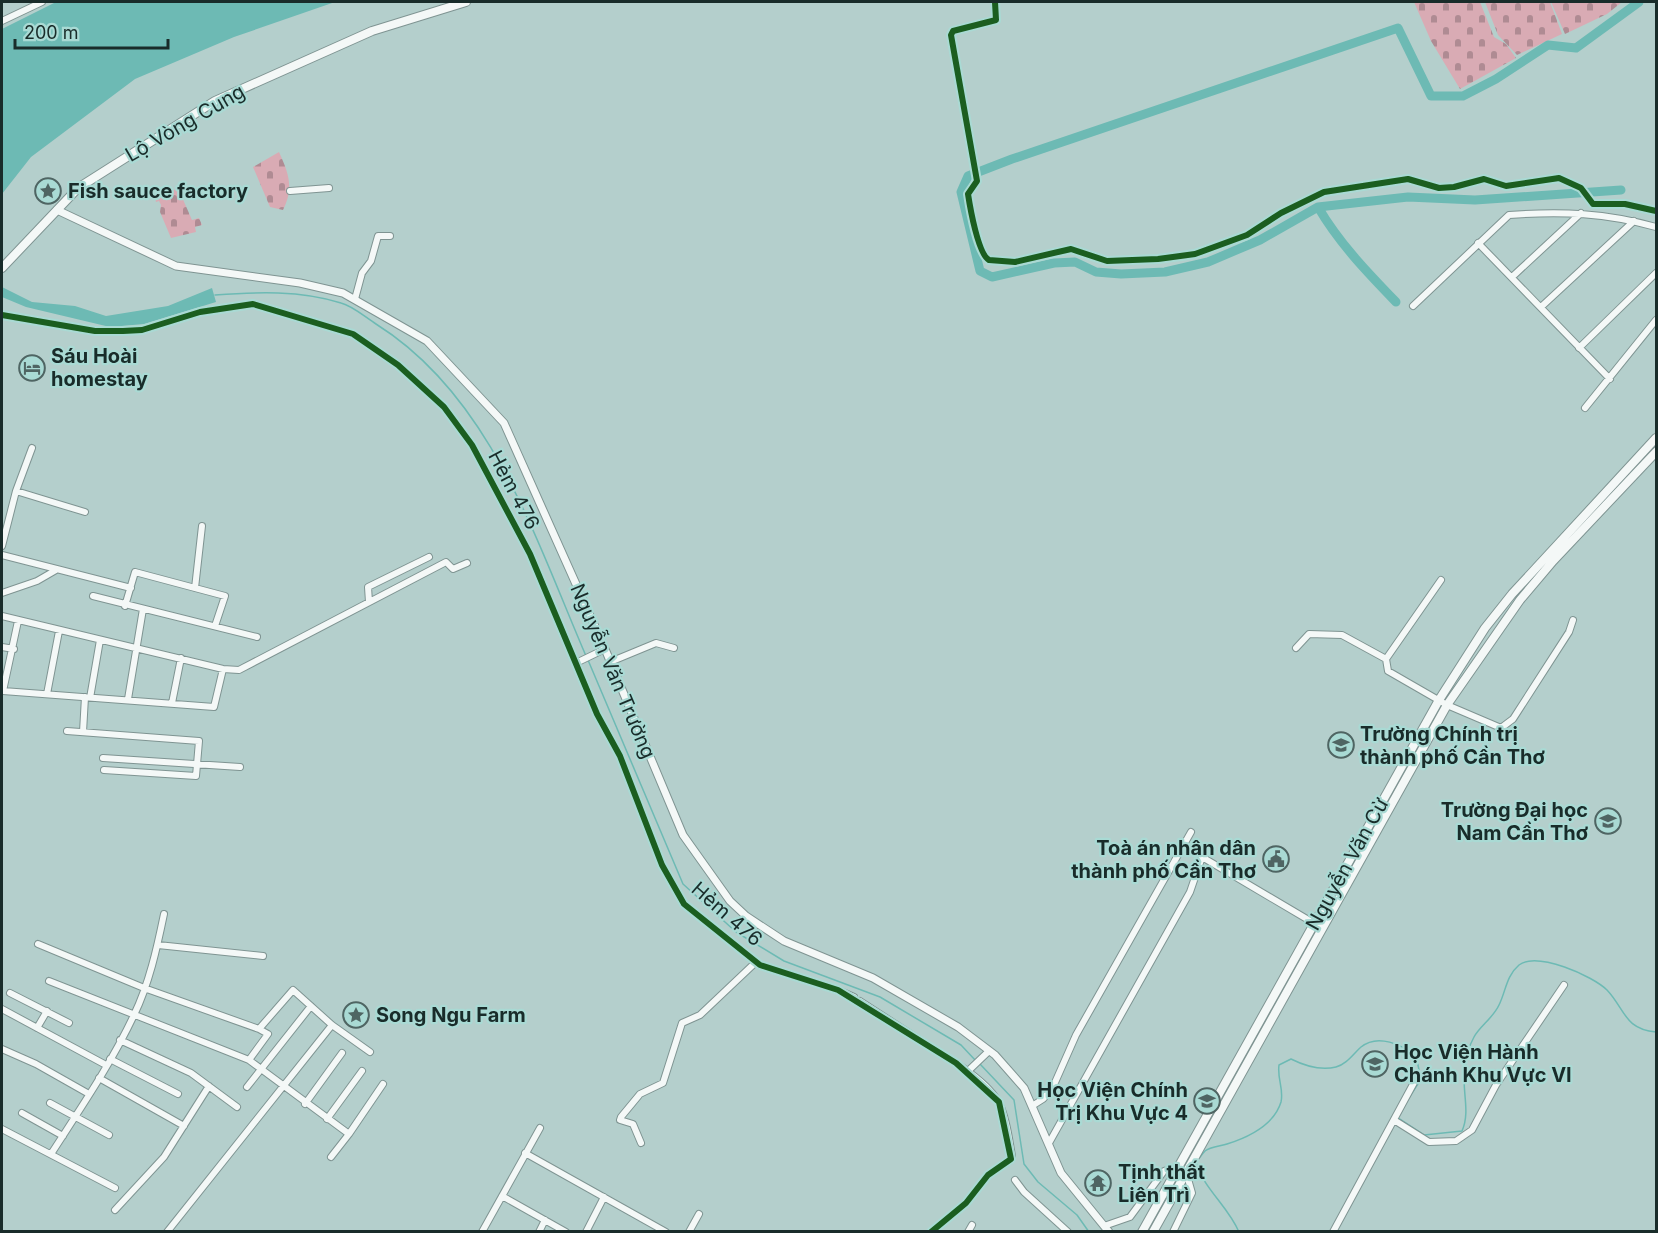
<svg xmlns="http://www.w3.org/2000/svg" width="1658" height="1233" font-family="Inter,sans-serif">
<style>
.cemetery{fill:url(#cemetery-stones)}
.water{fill:#6dbab4}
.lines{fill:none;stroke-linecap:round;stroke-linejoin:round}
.stream{stroke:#6dbab4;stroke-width:1.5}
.river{stroke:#6dbab4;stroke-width:9}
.minor-casing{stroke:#7f9492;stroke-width:8}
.tertiary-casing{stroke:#7f9492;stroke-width:9}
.secondary-casing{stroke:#7f9492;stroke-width:10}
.minor{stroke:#f4f8f7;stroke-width:6}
.tertiary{stroke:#f4f8f7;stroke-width:7}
.secondary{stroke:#f4f8f7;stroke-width:8}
.cycleway-casing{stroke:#a9dad4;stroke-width:10}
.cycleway{stroke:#1b5e20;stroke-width:6}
.labels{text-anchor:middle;stroke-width:4.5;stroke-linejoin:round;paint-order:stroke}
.street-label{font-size:20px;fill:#192c2a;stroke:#a9dad4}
.poi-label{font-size:20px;font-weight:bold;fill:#192c2a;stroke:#a9dad4;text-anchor:start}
</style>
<defs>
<pattern id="cemetery-stones" width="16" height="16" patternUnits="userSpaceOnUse" patternTransform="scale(1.5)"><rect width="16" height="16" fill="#d9abb4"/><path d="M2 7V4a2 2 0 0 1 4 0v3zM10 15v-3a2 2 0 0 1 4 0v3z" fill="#af8b93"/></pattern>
</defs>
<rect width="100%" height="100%" fill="#b4cfcc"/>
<path class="cemetery" d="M1414,2h66l14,35 12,7 10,14 -56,31 -29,-48z
M1485,2h65l12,32 -45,21 -19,-20z
M1551,2h71l-15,12 -42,20z
M279,152c10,22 15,36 4,58l-13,-3 -17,-40z
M162,188l1,4h7l8,-4 14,32 7,-2 3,7 -7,2 1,5 -25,6 -11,-26 1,-7 -2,-4 -3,1 -2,-7 6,-3z"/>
<path class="water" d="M56,2h279l-101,35 -99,42 -104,78 -29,37v-165z
M2,287l30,15 43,4 31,10 62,-10 44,-18 4,14 -72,22 -34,3 -84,-20 -24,-10z"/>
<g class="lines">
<path class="stream" d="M215,295c41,-3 85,-5 126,8 12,3 24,14 35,21 115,72 159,214 210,332
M588,660l95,224 53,48 48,29 96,36 81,48 15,16
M980,1064l34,36 10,64 14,18 39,33 12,17
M1402,1110l-4,8 26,17 38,-4c9,-20 -1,-42 3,-63 1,-10 4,-22 9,-31 6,-11 19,-19 25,-32 7,-14 7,-29 20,-40 18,-14 74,11 88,25 18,19 17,39 49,42
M1239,1232c-11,-26 -36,-44 -43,-70 3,-3 6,-8 9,-11 5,-4 16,-5 22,-7 22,-7 47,-19 54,-42 3,-13 -4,-23 -2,-37l12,-6c14,7 29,12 45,8 11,-3 17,-13 25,-20 17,-14 41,-2 55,9l5,23 -14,22"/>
<path class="river" d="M1621,190l-146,10 -67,-3 -90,10 -58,33 -52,22 -43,10 -44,2 -25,-2 -21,-10 -21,1 -62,14 -12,-6 -19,-79 7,-16 44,-17 386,-131 33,68h32l33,-17 52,-34 28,3 63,-46
M1318,207c21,36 49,65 78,95"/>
<g class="minor-casing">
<path id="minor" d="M995,2l1,18 -43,11 -2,4 26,146 -9,13c2,13 10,60 21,66l26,2 56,-13 36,12 51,-2 37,-5 52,-19 34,-22 43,-21 84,-13 31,9 15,-1 30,-8 22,7 53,-8 22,10 12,16h32l31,7
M2,21l40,-19
M290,191l39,-3
M1478,243l132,136
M1512,277l69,-64
M355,299l7,-26 9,-12 7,-25h12
M1413,306l96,-91c53,-4 97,-2 147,12
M1541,307l93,-86
M2,315l93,16h28l19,-1 58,-18 53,-8 100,30 45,31 46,42 28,38 58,109 67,160 23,42 42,109 22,39 76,61 78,25 16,7
M1579,348l77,-75
M1585,408l71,-88
M16,491l16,-43
M2,546l14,-55 69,21
M2,555l129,33
M1441,580l-55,79 2,12 59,34 54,23 12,-9 56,-87 4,-12
M195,588l7,-62
M2,593l35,-12 19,-11
M93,596l164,41
M369,602l-1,-15 61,-30
M125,606l10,-34 90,24 -10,30
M2,616l221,53 16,1 207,-108 7,7 14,-6
M18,621l-15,70 211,16 9,-38
M2,647l12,2
M1296,648l13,-14 33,1 44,24
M610,662l46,-19 18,5
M576,663l29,-14
M47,694l12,-63
M90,698l10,-58
M128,699l15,-90
M172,703l9,-45
M67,731l132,10 -3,35 -92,-6
M83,732l2,-35
M103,758l137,9
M38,944l106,44 115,41 34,-39 39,35 38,27
M158,945l105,11
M49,981l200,79 100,74 34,-50
M10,993l59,30
M860,1001l63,41
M2,1009l104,56
M37,1028l10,-17
M120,1040l71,33 46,34
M2,1049l34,15 53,30
M110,1059l68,35
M249,1060l19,-26 -9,-5
M967,1072l22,-21
M99,1078l85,48
M247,1087l64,-81
M50,1103l59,32
M305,1104l37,-51
M1032,1106l11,-7 10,-12 23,-52 115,-203
M22,1113l41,23
M327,1119l35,-48
M1394,1120l35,22 27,-1 16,-11 24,-45 68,-100
M2,1129l113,59
M641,1143l-8,-19 -13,-4 1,-3 19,-23 23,-11 19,-60 18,-8 56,-53
M1049,1143l141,-251 12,-35 115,68
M525,1153l141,79
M51,1154c29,-45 60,-90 83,-139 15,-31 23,-67 30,-101
M331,1157l18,-23
M1015,1180l9,12 44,40
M502,1196l64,36
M115,1210l49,-53 45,-71
M1104,1226l26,-9 34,-46 15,-5
M167,1232l165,-207
M482,1232l58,-104
M539,1232l6,-12
M586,1232l18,-35
M689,1232l10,-18
M931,1232l35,-29 22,-28 21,-14 3,-5c-3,-17 -5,-36 -12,-51 -10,-22 -48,-45 -68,-57
M968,1232l4,-7
M1173,1232l19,-39 -6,-21
M1333,1232l84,-155"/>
</g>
<g class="tertiary-casing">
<path id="tertiary" d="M57,210l119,56 124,17 43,10 84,48 77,82 101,226 78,186 47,66 16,15 38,25 89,37 85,49 37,28 29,33 37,85 48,59"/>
</g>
<g class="secondary-casing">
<path id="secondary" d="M2,268l76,-80 137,-87 157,-70 94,-29
M1142,1232l297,-532 46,-72 27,-34 144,-156
M1153,1232l294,-527 73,-105 33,-39 103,-109"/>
</g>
<use href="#minor" class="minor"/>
<use href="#tertiary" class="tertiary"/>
<use href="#secondary" class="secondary"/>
<g class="cycleway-casing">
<path id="cycleway" d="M995,2l1,18 -43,11 -2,4 26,146 -9,13c2,13 10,60 21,66l26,2 56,-13 36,12 51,-2 37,-5 52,-19 34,-22 43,-21 84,-13 31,9 15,-1 30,-8 22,7 53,-8 22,10 12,16h32l31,7
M2,315l93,16h28l19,-1 58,-18 53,-8 100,30 45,31 46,42 28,38 58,109 67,160 23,42 42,109 22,39 76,61 78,25 118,73 43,39 12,57 -23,16 -22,28 -35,29"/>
</g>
<use href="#cycleway" class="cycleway"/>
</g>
<defs>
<g id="sight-ring" transform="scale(1.35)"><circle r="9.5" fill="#a9dad4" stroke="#4f6563" stroke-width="1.5"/><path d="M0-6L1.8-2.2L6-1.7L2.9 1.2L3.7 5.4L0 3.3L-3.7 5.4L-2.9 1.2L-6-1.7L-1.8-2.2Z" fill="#4f6563"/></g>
<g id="hotel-ring" transform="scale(1.35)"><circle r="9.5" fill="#a9dad4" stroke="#4f6563" stroke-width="1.5"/><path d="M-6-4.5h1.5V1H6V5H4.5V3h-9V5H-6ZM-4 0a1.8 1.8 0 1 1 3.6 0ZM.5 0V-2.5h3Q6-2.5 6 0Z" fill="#4f6563"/></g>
<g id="university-ring" transform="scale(1.35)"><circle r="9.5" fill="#a9dad4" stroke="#4f6563" stroke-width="1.5"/><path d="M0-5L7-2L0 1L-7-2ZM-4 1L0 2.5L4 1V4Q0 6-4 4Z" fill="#4f6563"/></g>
<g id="civic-ring" transform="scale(1.35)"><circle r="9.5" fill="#a9dad4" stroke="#4f6563" stroke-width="1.5"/><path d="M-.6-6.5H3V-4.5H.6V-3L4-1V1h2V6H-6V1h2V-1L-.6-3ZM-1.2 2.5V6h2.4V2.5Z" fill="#4f6563"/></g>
<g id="temple-ring" transform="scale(1.35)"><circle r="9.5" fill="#a9dad4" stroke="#4f6563" stroke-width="1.5"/><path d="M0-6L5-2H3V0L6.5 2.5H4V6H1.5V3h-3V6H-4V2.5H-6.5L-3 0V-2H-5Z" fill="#4f6563"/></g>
</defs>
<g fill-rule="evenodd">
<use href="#sight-ring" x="48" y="191"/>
<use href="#hotel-ring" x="32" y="368"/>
<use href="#university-ring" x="1341" y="745"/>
<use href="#university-ring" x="1608" y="821"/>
<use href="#civic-ring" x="1276" y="859"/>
<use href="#sight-ring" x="356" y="1015"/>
<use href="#university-ring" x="1375" y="1064"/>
<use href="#university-ring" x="1207" y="1101"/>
<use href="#temple-ring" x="1098" y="1183"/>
</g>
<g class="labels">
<g class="street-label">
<text transform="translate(185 123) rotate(-30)" y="7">Lộ Vòng Cung</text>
<text transform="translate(514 490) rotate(62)" y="7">Hẻm 476</text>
<text transform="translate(613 671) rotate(67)" y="7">Nguyễn Văn Trường</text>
<text transform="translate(1347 864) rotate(-61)" y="7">Nguyễn Văn Cừ</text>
<text transform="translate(727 914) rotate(41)" y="7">Hẻm 476</text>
</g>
<g class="poi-label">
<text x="68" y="198">Fish sauce factory</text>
<text x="51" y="363">Sáu Hoài<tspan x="51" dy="23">homestay</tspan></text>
<text x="1360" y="741">Trường Chính trị<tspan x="1360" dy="23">thành phố Cần Thơ</tspan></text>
<text x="1588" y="817" text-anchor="end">Trường Đại học<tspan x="1588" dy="23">Nam Cần Thơ</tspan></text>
<text x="1256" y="855" text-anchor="end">Toà án nhân dân<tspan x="1256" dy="23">thành phố Cần Thơ</tspan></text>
<text x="376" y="1022">Song Ngu Farm</text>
<text x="1394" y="1059">Học Viện Hành<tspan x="1394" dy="23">Chánh Khu Vực VI</tspan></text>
<text x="1188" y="1097" text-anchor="end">Học Viện Chính<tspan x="1188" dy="23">Trị Khu Vực 4</tspan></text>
<text x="1118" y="1179">Tịnh thất<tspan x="1118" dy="23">Liên Trì</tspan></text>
</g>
</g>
<rect width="1658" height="1233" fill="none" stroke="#192c2a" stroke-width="6"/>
<path d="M15 39v9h153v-9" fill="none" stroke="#192c2a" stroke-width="3"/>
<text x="24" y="39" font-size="18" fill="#192c2a" stroke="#a9dad4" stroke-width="4.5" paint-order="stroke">200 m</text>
</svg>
